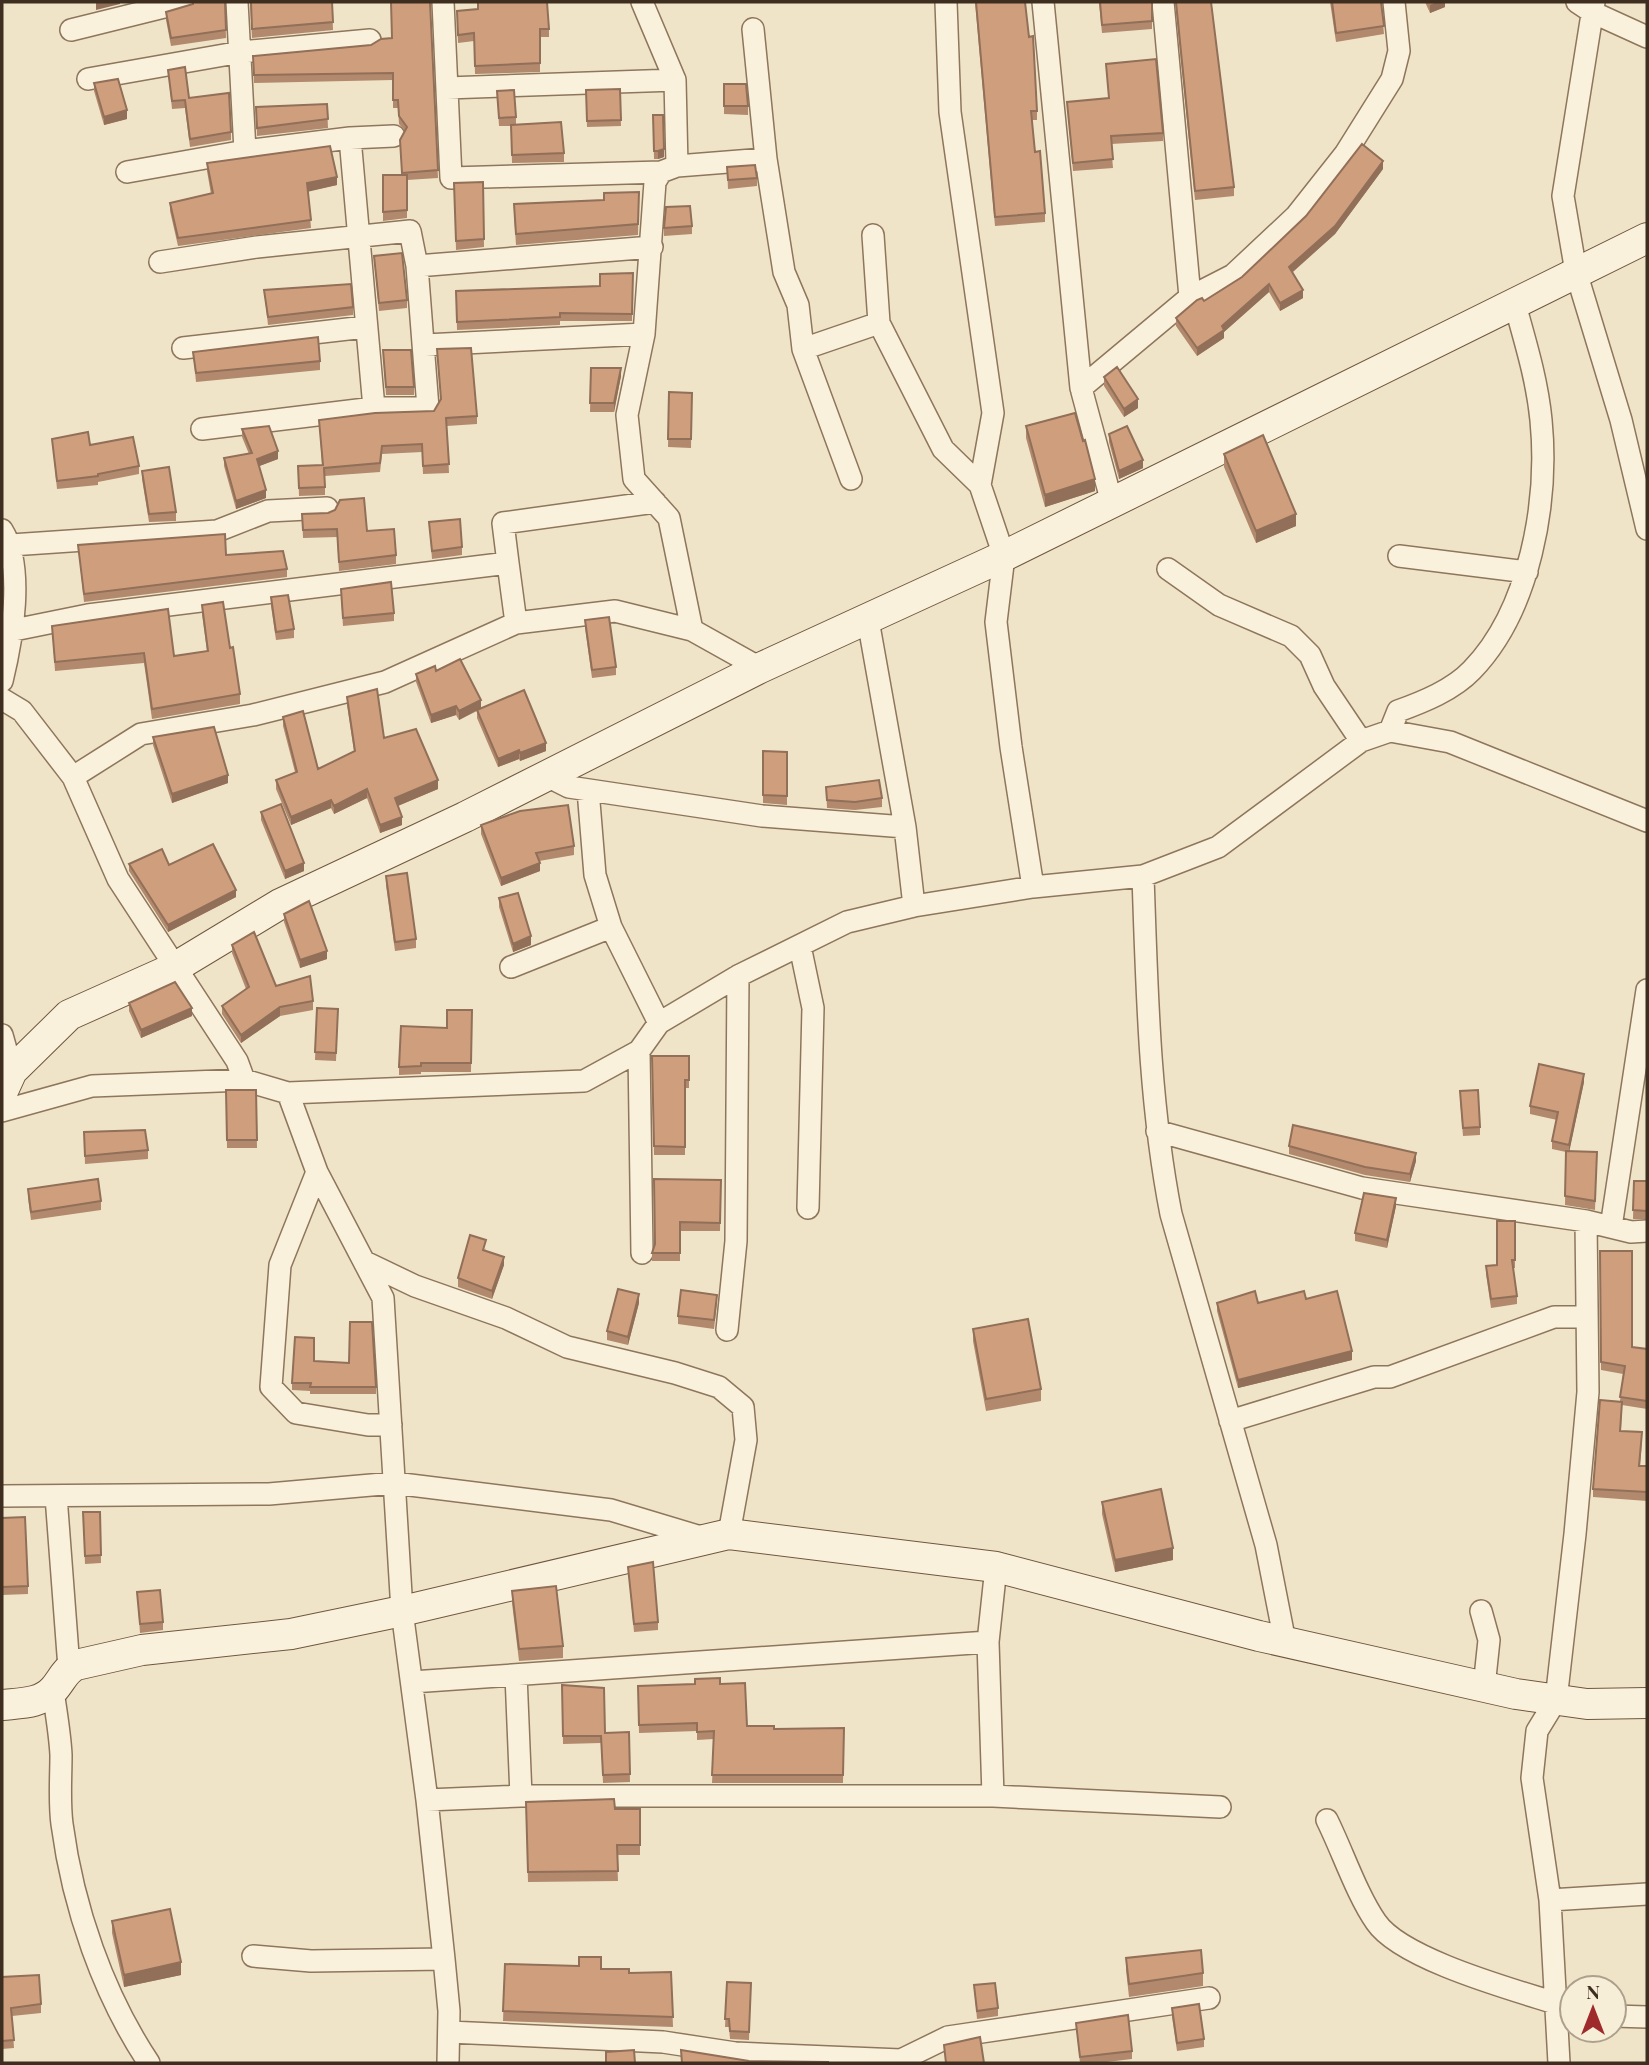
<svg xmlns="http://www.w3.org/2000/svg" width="1649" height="2065" font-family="'Playfair Display',serif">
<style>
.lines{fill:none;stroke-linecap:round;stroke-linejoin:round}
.minor-casing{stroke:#8d765c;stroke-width:24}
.secondary-casing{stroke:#6f573f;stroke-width:32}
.minor{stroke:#faf1dc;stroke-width:21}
.secondary{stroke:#faf1dc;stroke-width:30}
.wall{fill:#b2896c}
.shaded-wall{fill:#916f58}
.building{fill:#cf9f7d;stroke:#916f58;stroke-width:2}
</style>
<rect width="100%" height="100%" fill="#f0e4c8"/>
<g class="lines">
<g class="minor-casing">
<path id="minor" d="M237,2l8,149 105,-13 24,270
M443,2l8,176 210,-6
M642,2l33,78 2,86 -16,6 -6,10 -11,152 -17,81 7,64 35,39 23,112 68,38
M946,2l4,110 43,301 -13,72
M1043,2l38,386 31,115
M1163,2l27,295
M1577,2l15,10 55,25
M1594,2l-31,194 13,76 45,148 26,109
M753,29l13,130 18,113 14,33 5,44 76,-26 64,126 37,36 24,71 -8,66 15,125 22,140
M71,30l113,-28
M88,79l153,-27 129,-12
M447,88l228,-8
M350,138l44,-2
M677,166l89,-7
M127,172l118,-21
M873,235l6,88
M160,262l97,-15 153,-16 7,35 11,142h-54l-172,21
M417,266l235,-19
M425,345l219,-11
M183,348l182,-21
M803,349l48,130
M1081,388l109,-91 43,-22 63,-59 49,-62 47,-75 7,-28 -5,-49
M2,530c23,37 10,110 0,151
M11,545l206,-14 51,-20 59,-3
M1399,556l128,16
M508,563l-5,-40 152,-21
M1168,569l51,36 72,31 19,19 14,31 37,55
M868,620l37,207 9,79
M14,630l74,-15 420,-52 8,60
M2,699l20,12 51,66
M1390,731l8,-20c25,-9 55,-21 74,-41 58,-60 77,-168 69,-250 -4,-41 -16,-79 -27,-119
M547,776l22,11 193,29 143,11
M588,790l7,85 16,52 48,96
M1143,876c4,114 6,226 28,338l95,331 19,97
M800,946l13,62 -5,200
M511,967l100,-40
M2,1035l10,36
M639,1051l3,202
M244,1080l-7,-19 -119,-182 -45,-102 68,-43 112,-19 132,-33 131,-59 99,-12 77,19
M288,1093l29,79 66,126 19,313 25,189 17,159 5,52 -1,52
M2,1111l90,-25 152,-6 44,13 296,-12 55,-30 20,-28 79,-47 109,-54 67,-16 119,-19 110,-11 75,-29 143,-106 29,-10 60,11 197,79
M1157,1131l205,57 224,33 45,11 16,-1
M317,1172l-37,93 -9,122 25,26 72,12h23
M1611,1227l36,-237
M365,1262l50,24 91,32 61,29 108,26 44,14 24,20 3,33 -17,94
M727,1330l9,-89 2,-265
M1230,1421l144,-44h16l164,-60h33
M2,1496l267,-2 125,-11 217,27 93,28
M56,1496l13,172
M996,1567l-8,75 5,154 227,11
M1481,1611l8,29 -5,47
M516,1675l5,121
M412,1682l576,-40
M53,1691c3,21 7,43 8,64 0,23 -2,46 1,69 11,83 41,170 87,239
M427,1800l94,-4h472
M1327,1820c15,30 30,75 49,102 25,37 135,67 179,81
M1550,1900l97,-6
M253,1956l58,5 133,-2
M1614,2016l33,1
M449,2032l214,10 72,11 166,7 47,-23 261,-39
M1559,2063l-9,-163 -18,-122 5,-47 19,-31 19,-166 13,-142 -2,-171"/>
</g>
<g class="secondary-casing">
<path id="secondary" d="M2,1093l10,-22 57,-56 105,-47 106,-64 185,-87 295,-149 244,-112 643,-318
M2,1705c18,-2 39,-1 52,-16 8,-9 11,-19 22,-24l66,-15 149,-16 111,-23 327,-77 267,33 263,69 257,58 71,10 60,-1"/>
</g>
<use href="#minor" class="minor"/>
<use href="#secondary" class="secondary"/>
</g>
<path class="wall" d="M225,2l1,36 -55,8 -5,-26v-8z
M250,2h82l1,28 -81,8z
M430,2l8,176 -31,2v38l-24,3v-46h19l-2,-28 5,-16 -6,-7 -1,-16h-5v-28l-139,3 -1,-19 118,-19 20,-7z
M975,2h50l12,109v9h-5l3,32 10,61v9l-50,4z
M1099,2h53v27l-50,4z
M1175,2h36l23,185v9l-39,4z
M1330,2h51l3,32 -48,8z
M1425,2h20v5l-15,6z
M457,11l92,18v8h-9v35l-65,2 -1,-33 -16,2z
M1106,64l57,69v8l-52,3 2,24 -40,3 -6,-69 42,-4z
M168,70l21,28 42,34v8l-41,7 -5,-39 -13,1z
M94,83l33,36 -23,6 -10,-34z
M724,84l24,22v9l-24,-1z
M620,89l1,37 -34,1 -1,-37z
M497,91l19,26v7l48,29v9l-52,1 -1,-37h-12z
M327,104l1,24 -71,8 -1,-29z
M653,115l11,42 -6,2h-4z
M207,163l130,22 -29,6 3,37 -133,18 -8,-35v-8l41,-9 -4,-23z
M727,167l30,11v8l-29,3z
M1383,169l-48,65 -42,38 10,26 -23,13 -11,-19 -45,40v6l-27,18 -21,-30v-8l66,-41z
M483,182l1,65 -28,3 -2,-67z
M639,192l-1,43 -122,10 -2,-30 90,-15z
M692,226v8l-28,2v-8z
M374,256l33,44v8l-28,3z
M633,273l-1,48h-72v4l-103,5 -1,-39 144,-5z
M264,290l89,17v8l-85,10z
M437,349l40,67v8l-30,2 2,47 -26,1 -1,-22 -40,2 -2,18 -55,4v19l-26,1 -1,-30 24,-1 -3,-45 115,-9 7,-11z
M383,350l31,37v8h-28z
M193,352l127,9v9l-124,12z
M591,368l30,8 -7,36h-24z
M1104,377l34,31 -14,9 -20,-31z
M669,392l23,1 -1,55 -23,-1z
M1026,426l69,65 -50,16 -19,-69z
M242,429l36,30 -19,7 7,32 -30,11 -12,-43v-8l25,-4 -7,-17z
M1109,434l34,34 -24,11 -10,-37z
M52,439l38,6 49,21v8l-41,8v3l-41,4z
M1224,454l72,72 -40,17 -32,-76z
M142,471l34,41v9l-27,1 -7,-43z
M302,514l65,17 29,24v9l-57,7 -2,-34 -34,1z
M429,522l33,25v8l-30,4z
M78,545l148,10 61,14v8l-203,25z
M271,597l23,32v9l-18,2 -5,-34z
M341,597l53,16v8l-51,5z
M202,605l28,43 10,46v10l-88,15 -8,-56 -89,8 -3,-45 122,30 33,-5 -5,-37z
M585,620l31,47v8l-24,3 -7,-50z
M436,671l45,37 65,43 -26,10 -1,-2 -21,8 -21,-49v-7l-18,9 -3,-5 -25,8 -15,-41v-8z
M347,697l37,41 54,51 -40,17 4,19 -22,8 -13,-35 -33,16 -3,-6 -40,17 -15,-36v-9l19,-8 -12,-46v-9l35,52 36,-18 -7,-46z
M153,737l75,46 -56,20 -19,-58z
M763,751l24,1v53l-24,-2z
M826,787l56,11v9l-27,3 -28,-2z
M261,812l43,59 -19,8 -24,-59z
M481,825l93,21v9l-35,6 1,10 -39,15 -20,-52z
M129,864l40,1 67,32 -68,35 -39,-61z
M386,876l30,63v9l-21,3 -9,-66z
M499,898l32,47 -18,7 -14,-45z
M284,914l43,45 -27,9 -16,-46z
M232,945l44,41 37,15v9l-33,6 -39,27 -19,-29v-8l24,-17 -14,-36z
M129,1003l63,13 -51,22 -12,-27z
M317,1008l21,1 -2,52 -21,-1z
M472,1010l-1,62h-50v2l-22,1v-8l48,-39z
M652,1056h37v32h-4v67h-31z
M1584,1082l-15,69 28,1 -2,58 -30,-5 1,-53 -14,-3v-8l5,-21 -27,-6v-8z
M226,1090h30l1,58h-30z
M1460,1099l20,28v8l-17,1z
M84,1132l64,18v9l-63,5z
M1289,1146l127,15 -6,21 -45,-7 -76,-21z
M721,1180l-1,51h-40v30h-28v-8l3,-8z
M1634,1181h13v38h-14z
M28,1189l73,12v9l-70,10 -3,-22z
M1396,1206l-9,42 -32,-7v-8z
M1515,1221v47h-2l4,28v8l-26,4 -5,-34v-8l11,-1z
M486,1248l-1,2 19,15 -12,34 -34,-12v-9z
M1600,1251l32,96 15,2v60l-25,-4 -1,26 21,10 -2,25h7v35l-54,-4v-8l27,-88 3,-27 -22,-4z
M1306,1299l46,61 -114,28 -21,-77v-8h41z
M639,1303l-11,42 -21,-5v-9z
M717,1303l-3,26 -36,-5v-8z
M973,1329l68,60v12l-55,10 -13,-70z
M314,1361l35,2 27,24v7h-66v-3l-18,-1v-7z
M1102,1502l71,58 -58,12 -13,-58z
M83,1512h17l1,51 -16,1z
M2,1518l26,68v8l-26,1z
M628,1567l30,55v8l-24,2z
M512,1591l51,55v12l-44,3 -7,-58z
M137,1592l26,30v8l-23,3z
M720,1684l27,42 27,3 70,-1 -1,55h-131l2,-44 -17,1v-9l-58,2 -1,-47z
M562,1685l43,48 24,-1 1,50 -27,1 -2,-40 -38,1z
M526,1802l89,7h25v46h-23l1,26 -90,1z
M112,1921l69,54 -57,12 -12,-54z
M1126,1958l77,15v13l-74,11 -3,-27z
M505,1964l96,5 28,4 42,-1 2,55 -170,-6z
M2,1977l39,27v9l-29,3 2,32 -12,1z
M727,1982l24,1 -2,57 -19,-1 -1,-12h-4z
M974,1985l24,23v8l-21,3z
M1172,2008l32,31v8l-27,4 -5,-34z
M1076,2023l56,28v8l-34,4h-18z"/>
<path class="shaded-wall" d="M96,2h24v2l-24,6z
M1437,2h8v5l-15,6v-8z
M127,110v9l-23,6v-8z
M664,149v8l-6,2v-8z
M1383,161v8l-48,65 -46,41v-8z
M337,177v8l-30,7v-9z
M1269,284v8l-45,40v6l-27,18v-8z
M1303,290v8l-23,13v-8z
M621,368v8l-7,36v-9z
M1138,399v9l-14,9v-8z
M278,451v8l-21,8v-8z
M1143,460v8l-24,11v-8z
M1095,479v12l-50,16v-12z
M266,490v8l-30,11v-8z
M1296,514v12l-40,17v-12z
M481,700v8l-22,12v-9z
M456,706v9l-25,8v-8z
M546,743v8l-26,10v-8z
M519,750v9l-21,8v-8z
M228,775v8l-56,20v-9z
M438,780v9l-43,18v-9z
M367,789v9l-33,16v-8z
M331,800v8l-40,17v-8z
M402,817v8l-22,8v-8z
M304,863v8l-19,8v-8z
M540,863v8l-39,15v-8z
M236,890v7l-68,35v-7z
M531,936v9l-18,7v-8z
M327,951v8l-27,9v-8z
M280,1007v9l-39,27v-8z
M192,1008v8l-51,22v-8z
M1584,1074v8l-15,71v-8z
M1416,1153v8l-6,21v-8z
M1396,1198v8l-9,42v-8z
M504,1257v8l-12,34v-8z
M639,1294v9l-11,42v-8z
M1352,1351v9l-114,28v-8z
M1173,1548v12l-58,12v-12z
M181,1962v13l-57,12v-12z"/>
<path class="building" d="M193,2h32l1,28 -55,8 -5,-26 27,-8z
M251,2h81l1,20 -81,7z
M391,2h39l8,168 -36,3 -2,-33 7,-13 -8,-11 -1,-16h-5v-27l-139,2 -1,-19 118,-11 10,-6 11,-1z
M478,2h69l2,27h-9v34l-65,3 -1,-33 -16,2 -1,-24 21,-2z
M976,2h49l4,35 4,-1 4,75h-6l4,41 5,-1 5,62 -50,4z
M1100,2h52v19l-50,4z
M1176,2h35l23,185 -39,4z
M1332,2h49l3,24 -48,7z
M1156,59l7,74 -52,3 2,23 -40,4 -6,-61 42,-4 -3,-34z
M185,67l4,31 40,-5 2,39 -41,7 -5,-39 -13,1 -4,-31z
M118,79l9,31 -23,7 -10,-34z
M724,84h22l2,22h-24z
M620,89l1,31 -34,1 -1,-31z
M514,90l2,27 -17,1 -2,-27z
M327,104l1,15 -71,9 -1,-21z
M653,115h10l1,34 -6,2h-4z
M561,122l3,31 -52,2 -1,-30z
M1362,144l21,17 -48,65 -46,41 14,23 -23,13 -11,-19 -47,42 2,4 -27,18 -21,-30 21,-18 5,-2 2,3 38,-24 64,-61z
M330,146l7,31 -30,6 4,37 -133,18 -8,-35 43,-10 -6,-30z
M755,165l2,13 -29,2 -1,-13z
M383,175h24v35l-24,2z
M483,182l1,57 -28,2 -2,-58z
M639,192l-1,32 -122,10 -2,-30 90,-4v-7z
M690,206l2,20 -28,2 2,-21z
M402,253l5,47 -28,3 -5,-47z
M633,273l-1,41 -72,-1v4l-103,5 -1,-31 144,-5v-12z
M351,284l2,23 -85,10 -4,-27z
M318,337l2,24 -124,12 -3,-21z
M471,348l6,68 -31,2 3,46 -26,2 -1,-22 -40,2 -2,17 -56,5 1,19 -26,1 -1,-22 25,-1 -4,-45 56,-7 59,-2 7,-12 -4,-50z
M383,350h28l3,37h-28z
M1117,367l21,32 -14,10 -20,-32z
M591,368h30l-7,35h-24z
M669,392l23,1 -1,46h-23z
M1075,413l8,28 2,-1 10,39 -50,16 -19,-69z
M269,426l9,25 -21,8 9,31 -30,11 -12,-43 28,-5 -10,-24z
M1127,426l16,34 -24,11 -10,-37z
M88,432l2,13 43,-8 6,29 -41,8v2l-41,5 -5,-42z
M1263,435l33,79 -40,17 -32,-77z
M169,467l7,45 -27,2 -7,-43z
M364,498l3,33 27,-2 2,26 -57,7 -2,-33 -34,1 -1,-16 26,-1 7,-3 5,-10z
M460,519l2,28 -30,4 -3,-29z
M225,534l1,21 57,-4 4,18 -203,25 -6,-49z
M391,582l3,31 -51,5 -2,-29z
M288,595l6,34 -18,3 -5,-35z
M223,602l7,46 3,-1 7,47 -88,15 -8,-56 -89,9 -3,-36 116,-17 6,47 34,-5 -6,-46z
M609,617l7,50 -24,3 -7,-50z
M460,659l21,41 -22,11 -3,-5 -25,9 -15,-41 19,-8 1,5z
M377,689l7,49 32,-9 22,51 -43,18 7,19 -22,8 -13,-36 -33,17 -3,-6 -40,17 -15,-37 21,-8 -14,-55 20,-6 15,58 37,-18 -8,-54z
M524,690l22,53 -26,10 -1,-3 -21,9 -21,-49z
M214,727l14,48 -56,19 -19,-57z
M763,751l24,1v44l-24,-1z
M879,780l3,18 -27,4 -28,-2 -1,-13z
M281,804l23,59 -19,8 -24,-59z
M568,805l6,41 -38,7 4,10 -39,15 -20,-53 39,-14z
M213,844l23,46 -68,35 -39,-61 33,-15 7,16z
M407,873l9,66 -21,3 -9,-66z
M518,893l13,43 -18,8 -14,-46z
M309,901l18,50 -27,9 -16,-46z
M254,932l22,54 34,-10 3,25 -33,6 -39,28 -19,-29 27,-19 -17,-42z
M175,982l17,26 -51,22 -12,-27z
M317,1008l21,1 -2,44 -21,-1z
M447,1010h25l-1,53h-50v3l-22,1 2,-41 46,2z
M652,1056h37v24h-4v67l-31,-1z
M1539,1064l45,10 -15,71 -17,-4 6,-29 -28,-6z
M226,1090h30l1,50h-30z
M1478,1090l2,37 -17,1 -3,-37z
M1293,1125l123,28 -6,21 -45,-7 -76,-21z
M145,1130l3,20 -63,6 -1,-24z
M1566,1151l31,1 -2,49 -30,-5z
M98,1179l3,22 -70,11 -3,-23z
M654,1179l67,1 -1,43 -40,-1v31h-28l3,-9z
M1634,1181h13v30l-14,-1z
M1364,1193l32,5 -9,42 -32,-7z
M1497,1221h18v39h-3l5,36 -26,3 -5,-33 11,-1z
M470,1235l16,5 -3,10 21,7 -12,34 -34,-13z
M1600,1251h32v96l15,2v52l-27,-4 5,-31 -24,-4z
M618,1289l21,5 -11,43 -21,-6z
M681,1290l36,5 -3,25 -36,-4z
M1255,1291l3,12 46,-12 2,8 31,-8 15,60 -114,29 -21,-77z
M1028,1319l13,70 -55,10 -13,-70z
M350,1322h22l4,65h-66l1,-4h-19l3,-46 19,1v23l35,2z
M1600,1400l22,2 -2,29 22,1 -3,34h8v26l-54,-3z
M1161,1489l12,59 -58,12 -13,-58z
M83,1512h17l1,43 -16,1z
M25,1517l3,69 -26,1v-69z
M653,1562l5,60 -24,2 -6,-57z
M556,1586l7,60 -44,3 -7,-58z
M160,1590l3,32 -23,2 -3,-32z
M720,1678v6l25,-1 2,43h27v3l70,-1 -1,47h-131l2,-44 -17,1v-9l-58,2 -1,-39 57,-2v-5z
M562,1685l42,3 1,45 24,-1 1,42 -27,1 -2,-39h-38z
M614,1799l1,10h25v36h-23l1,26 -90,1 -2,-70z
M170,1909l11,53 -57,13 -12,-54z
M1201,1950l2,23 -74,11 -3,-26z
M579,1957h22v12h28v4l42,-1 2,45 -170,-6 2,-47 74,2z
M39,1975l2,29 -30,4 3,32 -12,1v-64z
M727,1982l24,1 -2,49 -19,-1 -1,-12h-4z
M995,1983l3,25 -21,3 -3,-26z
M1199,2004l5,35 -27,4 -5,-35z
M1128,2015l4,36 -52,6 -4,-34z
M980,2037l4,26h-38l-2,-18z
M634,2050l1,13h-29v-11z
M681,2050l68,11 79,1v1h-146z"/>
<rect width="1649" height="2065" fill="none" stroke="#3d2e20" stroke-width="7"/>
<g transform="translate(1593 2009)"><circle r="33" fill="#f7eed8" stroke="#ada18e" stroke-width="2"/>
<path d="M0-5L12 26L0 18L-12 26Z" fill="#9e2a2b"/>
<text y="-10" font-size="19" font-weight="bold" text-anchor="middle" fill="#3d2e20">N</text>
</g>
</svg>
